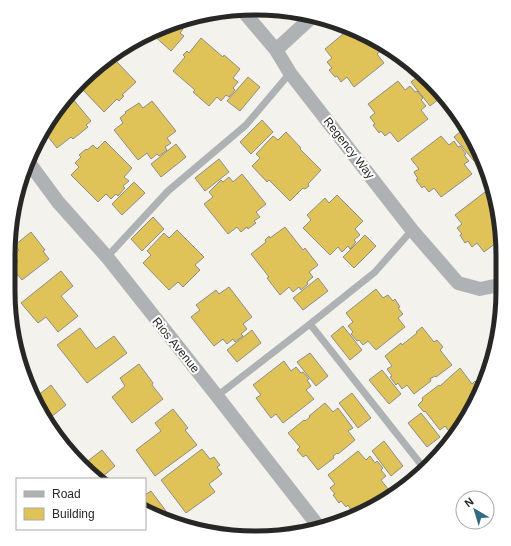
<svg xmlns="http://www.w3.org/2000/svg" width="511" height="546" font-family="Arial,sans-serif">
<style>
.building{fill:#e0c358;stroke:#8f8d87}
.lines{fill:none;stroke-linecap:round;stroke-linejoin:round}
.lane{stroke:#afb2b4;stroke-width:7}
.street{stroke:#afb2b4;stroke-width:14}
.labels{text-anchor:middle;stroke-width:4;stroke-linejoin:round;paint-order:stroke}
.street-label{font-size:12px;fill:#272725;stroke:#fff}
.rim{fill:none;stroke:#272725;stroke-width:5}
</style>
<rect width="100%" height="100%" fill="#f4f2ec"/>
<path class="building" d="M186,23l-4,4 1,2 -3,4 4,3 -13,15 -19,-17z
M348,30l30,15 4,5 -5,4 7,9 -30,24 -7,-10 -6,5 -4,-6 -2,1 -6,-7 3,-2 -5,-6 5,-4 -7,-9z
M201,38l22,19 1,-2 16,14 -7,9 5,4 -5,6 2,2 -6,7 -3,-2 -5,6 -4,-4 -8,9 -16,-14 2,-2 -22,-19 12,-14 -2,-2 4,-4 2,2z
M115,56l2,3 -1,2 20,21 -14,13 2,1 -5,5 -2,-2 -13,13 -21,-22 -1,1 -3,-3z
M420,75l20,23 -10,8 -19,-24z
M248,77l12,10 -20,24 -13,-10z
M398,81l7,9 5,-4 5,6 2,-1 6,7 -2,2 5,6 -5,4 7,9 -30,23 -8,-10 -5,4 -4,-5 -2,2 -6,-8 2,-1 -5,-7 5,-4 -7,-9z
M72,93l2,3 -2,2 19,23 -5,4 2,2 -15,12 -2,-2 -14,11 -12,-15 14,-28z
M152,101l24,30 -9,7 4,5 -6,4 2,3 -8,6 -2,-2 -6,5 -4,-6 -9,7 -24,-30 9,-7 -3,-5 6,-5 -1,-1 14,-9 4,5z
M262,120l11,12 -22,22 -11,-12z
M466,127l4,5 8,25 -4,4 -20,-24z
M286,132l15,16 -1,1 21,21 -13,14 1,2 -4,3 -2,-1 -13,13 -21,-21 -2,2 -15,-16 8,-8 -4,-4 17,-18 5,4z
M441,136l8,9 5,-4 4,6 2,-1 6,8 -2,1 5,6 -5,3 8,10 -31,23 -7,-9 -5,4 -5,-6 -2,2 -6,-8 2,-1 -4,-7 5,-3 -8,-10z
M105,141l27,27 -8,9 5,4 -6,5 2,2 -7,8 -2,-2 -5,5 -5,-5 -8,8 -27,-27 8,-8 -4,-4 6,-6 -2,-2 7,-6 1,1 6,-5 4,4z
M176,144l10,13 -25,20 -10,-13z
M219,159l10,13 -24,19 -10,-13z
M242,174l24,30 -10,8 4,5 -6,4 2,2 -8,6 -1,-2 -6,5 -4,-5 -9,7 -24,-30 9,-7 -4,-5 12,-12 2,2 6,-5 4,5z
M134,182l11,11 -23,22 -10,-11z
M485,192l7,9 1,-1 8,23 -1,17 -16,12 -7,-9 -5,4 -4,-6 -3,2 -5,-8 2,-1 -5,-6 5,-4 -7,-9z
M337,195l26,26 -8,8 5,6 -6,5 2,2 -6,7 -2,-3 -6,6 -4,-5 -8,8 -27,-27 8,-8 -4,-5 18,-17 4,5z
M153,217l11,12 -22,22 -11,-12z
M285,227l18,23 2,-2 13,17 -9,7 4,5 -6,5 1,2 -7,6 -2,-3 -6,5 -4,-5 -9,8 -13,-17 2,-1 -18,-23 15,-12 -1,-2 4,-4 1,2z
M177,230l27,27 -9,8 5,5 -17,17 -5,-5 -9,8 -26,-27 8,-8 -4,-4 17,-18 5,5z
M31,232l14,18 -2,1 6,8 -27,21 -11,-13 7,-5 -4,-8 5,-4 -4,-5z
M365,235l11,11 -22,22 -11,-11z
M61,271l12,15 -12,10 17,20 -20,16 -12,-15 -8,6 -17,-20z
M318,278l10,13 -25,19 -10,-12z
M229,287l23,30 -9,7 4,5 -6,5 2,2 -8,6 -2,-3 -6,5 -4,-5 -9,7 -23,-29 9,-7 -4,-5 20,-15 3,4z
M376,289l7,9 5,-3 5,6 2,-2 5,8 -2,1 5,6 -5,4 7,9 -29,23 -8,-9 -5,4 -4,-5 -2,1 -6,-7 2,-2 -5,-6 5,-4 -7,-9z
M343,326l19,24 -12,10 -19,-24z
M422,327l12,15 3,-2 6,7 -3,3 12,15 -16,12 -1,-1 -5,3 1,2 -17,13 -7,-9 -5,4 -4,-6 -2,2 -6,-8 2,-1 -5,-7 5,-3 -7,-10 16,-13 1,2 15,-12 -1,-1z
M80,328l16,21 18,-13 13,17 -40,30 -30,-38z
M252,330l9,13 -24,19 -10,-12z
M310,353l18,23 -12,10 -19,-24z
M284,361l7,10 5,-4 5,6 2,-1 6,7 -2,1 4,6 -5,4 8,9 -31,24 -7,-9 -5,4 -15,-20 5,-3 -8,-10z
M139,364l14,19 -1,2 11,14 -31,24 -20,-26 13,-11 -5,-8z
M460,368l12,16 3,-3 4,5 -18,42 -9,7 -7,-9 -5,4 -15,-19 -1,1 -6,-7 5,-5 -1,-2 17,-13 1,1z
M382,370l19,24 -12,10 -20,-24z
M51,385l15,20 -15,12 -15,-20z
M352,393l19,25 -13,10 -19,-25z
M325,403l8,9 5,-4 15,20 -5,3 7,9 -17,14 -1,-1 -4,3 1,2 -16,12 -12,-15 -3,2 -6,-7 3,-3 -12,-14 16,-13 1,1 5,-4 -1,-1z
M173,409l15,19 -3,2 12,15 -42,31 -19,-26 25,-19 -6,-8z
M421,413l19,24 -13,10 -19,-24z
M384,441l19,25 -12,10 -19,-25z
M202,449l8,10 4,-2 6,8 -3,2 5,7 -13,10 6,8 -29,21 -25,-33z
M102,450l13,16 -15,13h-4l-12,-15z
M358,451l8,9 4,-4 5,7 2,-2 6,7 -2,2 5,6 -5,4 7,9 -30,24 -2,-2 -3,2 -5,-8 -2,2 -5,-6 -2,2 -6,-8 2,-1 -5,-6 5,-4 -7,-9z
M151,491l15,20 -7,5 -14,-6v-15z"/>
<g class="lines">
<path class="lane" d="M107,257l61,-66 78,-66 44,-52
M310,324l113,143
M217,396l93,-72 65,-52 37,-42"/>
<path class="street" d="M243,11l33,39 14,23 122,157 46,53 22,6 19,-4
M276,50l37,-34
M30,164l28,38 49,55 110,139 102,131"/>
</g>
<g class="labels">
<g class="street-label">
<text transform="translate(349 148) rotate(52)" y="4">Regency Way</text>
<text transform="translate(176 345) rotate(51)" y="4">Rios Avenue</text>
</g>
</g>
<path d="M0 0H511V546H0ZM255 15H256A240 240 0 0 1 496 255V291A240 240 0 0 1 256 531H255A240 240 0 0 1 15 291V255A240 240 0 0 1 255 15Z" fill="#fff" fill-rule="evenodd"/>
<path class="rim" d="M255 15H256A240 240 0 0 1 496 255V291A240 240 0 0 1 256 531H255A240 240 0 0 1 15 291V255A240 240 0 0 1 255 15Z"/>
<rect x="16" y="478" width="130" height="52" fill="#ffffff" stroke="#a9a9a8"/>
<rect x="24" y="491" width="20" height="6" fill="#afb2b4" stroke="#a9a9a8"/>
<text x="52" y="498" font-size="12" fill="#272725">Road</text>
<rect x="24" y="508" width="20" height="12" fill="#e0c358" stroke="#a9a9a8"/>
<text x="52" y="518" font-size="12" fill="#272725">Building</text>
<g transform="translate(475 510) rotate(322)"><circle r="19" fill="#ffffff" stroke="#a9a9a8"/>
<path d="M0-3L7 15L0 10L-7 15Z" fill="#306a83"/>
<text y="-6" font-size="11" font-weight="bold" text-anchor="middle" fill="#272725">N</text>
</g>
</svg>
